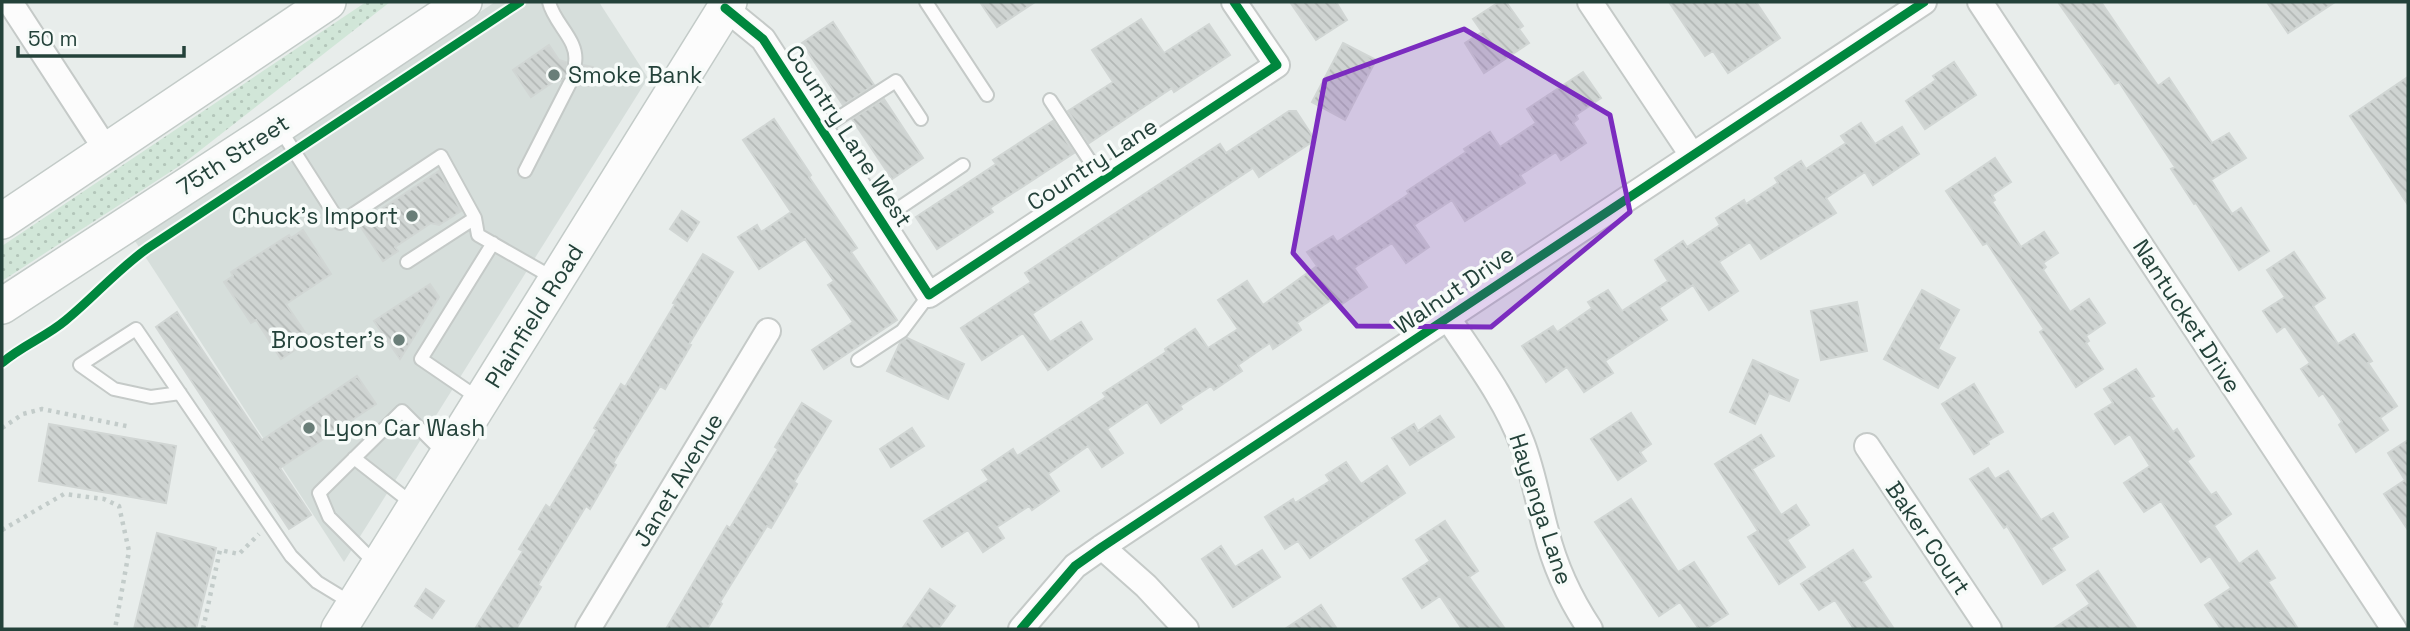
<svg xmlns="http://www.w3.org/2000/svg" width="2410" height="631" font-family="'Space Grotesk',sans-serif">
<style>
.built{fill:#d6dedb}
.grass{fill:url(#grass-dots)}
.building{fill:url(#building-back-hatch);stroke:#d1d6d4;stroke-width:2}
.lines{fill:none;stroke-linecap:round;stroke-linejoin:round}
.lane-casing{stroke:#c5cac8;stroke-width:16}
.street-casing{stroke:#c5cac8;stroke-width:28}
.secondary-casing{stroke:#c3cbc8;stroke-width:38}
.path{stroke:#c3ccca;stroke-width:4.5;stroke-dasharray:3.5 5;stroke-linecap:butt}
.lane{stroke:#fcfcfc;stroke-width:12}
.street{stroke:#fcfcfc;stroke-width:24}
.secondary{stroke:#fcfcfc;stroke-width:35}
.cycleway-casing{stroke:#f7fbf9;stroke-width:13}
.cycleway{stroke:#00873e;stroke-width:9}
.marked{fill:#7b2cbf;fill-opacity:0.2;stroke:#7b2cbf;stroke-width:5;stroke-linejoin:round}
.poi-dot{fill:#697e78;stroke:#f7fbf9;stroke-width:2.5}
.labels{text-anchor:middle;stroke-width:7;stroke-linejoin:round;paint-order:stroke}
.poi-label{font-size:23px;fill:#24423a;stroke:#f7fbf9;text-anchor:start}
.street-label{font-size:23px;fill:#24423a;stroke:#f7fbf9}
</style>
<defs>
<pattern id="grass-dots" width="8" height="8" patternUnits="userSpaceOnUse" patternTransform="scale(1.75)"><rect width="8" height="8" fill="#d1e6d8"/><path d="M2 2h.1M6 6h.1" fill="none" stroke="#b3c6ba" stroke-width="1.8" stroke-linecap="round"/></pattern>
<pattern id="building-back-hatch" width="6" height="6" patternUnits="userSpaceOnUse" patternTransform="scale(1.75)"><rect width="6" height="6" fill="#cfd4d2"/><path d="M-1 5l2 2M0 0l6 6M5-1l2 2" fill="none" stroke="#b2b7b5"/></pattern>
</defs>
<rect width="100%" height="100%" fill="#e8edeb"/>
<path class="built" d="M495,2h104l49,76 -304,484 -209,-321z"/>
<path class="grass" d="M366,2h24l-206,161 -182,118v-35z"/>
<path class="building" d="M980,2h55l-38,25z
M1290,2h46l11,18 -31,20z
M1499,2h7l17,24 -4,3 10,14 -45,30 -19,-30 17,-11 -9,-13z
M1669,2h87l24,36 -52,35 -15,-22 -8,5z
M2058,2h43l57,84 11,-8 43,65 17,-10 17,25 -35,22 21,34 9,-6 28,43 -30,19 -43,-67 -2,1 -23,-35 4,-2 -56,-85 -4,2z
M2267,2h68l-47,31z
M1141,19l23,34 45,-29 21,31 -56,37 -2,-4 -83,55 -21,-32 45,-29 -21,-32z
M833,22l41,63 -31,20 -41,-62z
M1343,43l33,17 -31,60 -33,-18z
M549,45l10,15 7,2 5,9h8l4,-6 10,2 -4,19 -11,-2 -1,-6 -8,-4 -8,7 -5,-1 -25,17 -18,-27z
M1954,62l22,33 -51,34 -19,-28 30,-21 -3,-4z
M1583,72l18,26 -25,17 2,4 -5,4 13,20 -25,17 -5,-8 -36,23 5,8 -60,38 -13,-21 -38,25 15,22 -23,16 -14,-20 -38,25 13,19 -28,19 -5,-8 -37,25 4,7 -28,19 -3,-6 -32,22 4,6 -28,19 -3,-4 -31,20 2,3 -21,14 -14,-21 -40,27 16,24 -21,14 -14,-21 -40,28 11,17 -27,19 -3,-4 -32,21 7,11 -21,14 -15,-22 -26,17 -18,-26 65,-41 -7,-10 31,-21 4,7 89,-59 -3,-4 63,-41 -1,-3 30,-20 13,19 30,-19 -20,-29 29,-19 16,24 54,-39 -10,-14 26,-16 4,6 72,-48 -2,-3 59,-39 -2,-3 26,-17 10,15 36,-24 -9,-14z
M2408,77v128l-58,-89z
M884,99l39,59 -31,21 -40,-60z
M1289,111h7l19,29 -56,37 -6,-9 -221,146 18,28 31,-20 11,17 -44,31 -25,-37 -41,27 -21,-32 70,-46 -6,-9 195,-129 6,9z
M774,119l37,56 -2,2 48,71 -6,4 46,68 -73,49 -12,-19 41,-28 -25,-37 6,-4 -29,-42 -46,30 -21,-32 19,-12 4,7 30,-20 -48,-72z
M1053,121l21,32 -84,55 3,4 -56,37 -21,-32 80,-53 -3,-4z
M1861,123l14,21 27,-17 17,27 -46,31 -8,-13 -39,26 10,15 -75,46 -11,-17 -31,20 19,29 -29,19 -16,-25 -34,23 8,12 -62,41 8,12 -29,19 -17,-25 -21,15 -24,-36 31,-20 4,6 35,-24 -4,-6 20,-12 14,21 46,-30 -13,-21 28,-19 4,6 33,-22 -4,-7 28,-18 2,4 32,-21 -3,-5 26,-17 5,8 40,-26 -5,-7z
M1995,158l16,24 -19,13 3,5 -3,2 29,45 23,-15 14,21 -15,10 3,4 -3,3 27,42 19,-13 16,24 -19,13 3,5 -3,2 17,26 -27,18 -36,-55 4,-3 -57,-86 -4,2 -37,-54z
M439,171l22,40 -22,14 -8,-2 -36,24 3,4 -15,10 -24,-37z
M682,211l17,11 -12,19 -17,-12z
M303,230l28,44 -45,30 24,36 -29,19 -25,-39 -5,3 -27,-41 9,-6 -2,-4 58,-37 2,3z
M2294,252l31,46 -12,8 25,38 16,-10 18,27 -4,2 29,43 -17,12 8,12 -32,22 -17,-27 3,-3 -19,-29 -4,3 -18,-27 9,-6 -25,-37 -8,6 -14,-21 22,-14 -18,-27z
M703,254l30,18 -44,72 2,1 -26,44 -5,-3 -47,77 3,2 -26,44 -4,-3 -48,79 3,2 -25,42h-41l48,-78 -4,-2 27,-44 4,3 47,-78 -3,-2 27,-44 4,3 50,-83 -2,-1z
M430,284l9,13 -39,62 -26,-38z
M1922,290l37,20 -21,39 17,9 -17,30 -54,-29z
M1857,302l10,49 -46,9 -10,-49z
M177,312l85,128 95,-64 19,28 -96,64 31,47 -22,14 -133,-202z
M907,338l57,26 -16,35 -61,-28 13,-28z
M1753,360l45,20 -9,21 -20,-8 -14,31 -25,-12z
M2136,369l18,27 -4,2 23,34 4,-3 17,27 -7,5 24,34 5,-3 15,22 -17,12 25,38 18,-13 18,27 -7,4 30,47h-77l-16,-24 26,-17 -21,-32 -9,6 -40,-61 -17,11 -20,-29 26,-17 -20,-32 -15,10 -20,-30 18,-11 -9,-14z
M1974,384l29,48 -15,9 1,3 -15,10 -32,-50z
M802,403l29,18 -37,61 3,2 -26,44 -4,-2 -47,76 2,2 -15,25h-41l61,-103 3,2 48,-79 -3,-2z
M1631,413l20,31 -11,8 6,9 -28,19 -27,-41z
M1440,416l14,21 -44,28 -18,-27 22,-14 4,7z
M49,424l127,22 -10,57 -127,-22z
M912,428l12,18 -33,21 -11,-18z
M1761,435l13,21 -22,13 29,46 15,-10 13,20 -22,15 18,27 -26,17 -31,-47 10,-6 -43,-67z
M2408,440v90l-24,-36 21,-14 -17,-27z
M1346,462l15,22 26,-18 18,27 -95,65 -12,-17 -13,8 -20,-32 28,-18 2,4 35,-22 -4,-6z
M1988,468l7,11 13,-8 33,49 12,-7 15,24 -17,11 14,22 -22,14 -36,-58 -3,2 -34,-49z
M1631,499l47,73 16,-10 34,52 -23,15h-6l-19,-27 -21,14 -64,-94z
M1445,521l33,50 -9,6 36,52h-43l-22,-33 -18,12 -19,-29 27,-18 -14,-21z
M157,533l59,15 -20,81h-62z
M1221,546l14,21 27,-17 18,27 -47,30 -31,-48z
M1853,550l18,27 -8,5 31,47h-40l-19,-29 -16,10 -18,-26z
M2098,571l39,58h-84l37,-25 -13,-19z
M426,589l18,12 -12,17 -17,-12z
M930,589l25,17 -17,23h-36z
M1321,605l16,24h-52z"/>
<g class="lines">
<g class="lane-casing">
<path id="lane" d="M549,2c5,22 30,38 26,61
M926,2l61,93
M1050,100l53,81
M278,126l62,97 101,-67 34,62 3,17 77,44
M821,129l75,-48 25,38
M525,171l45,-88
M880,221l83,-56
M407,262l68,-44
M858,360l44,-29 27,-36
M180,393l-29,4 -37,-8 -34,-24 56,-36 155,227 26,26 36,22
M478,398l-57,-39 72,-116
M354,458l59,46
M375,563l-46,-46 -10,-24 83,-82 43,43"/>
</g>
<g class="street-casing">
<path id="street" d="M10,2l97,149
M1590,2l102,153
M1980,2l414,627
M725,8l38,31 166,256 348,-230 -43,-63
M1448,318c26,40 57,80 74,125 11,29 16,59 24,88 9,36 24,68 44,98
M1867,446l122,183
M1102,547l44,39 40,43
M588,629l180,-298
M1021,629l54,-63 27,-19 822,-545"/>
</g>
<g class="secondary-casing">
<path id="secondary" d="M2,221l326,-219
M2,306l276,-180 186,-124
M339,629l390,-627"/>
</g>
<path class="path" d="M2,428l21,-14 19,-5 89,18
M2,530l62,-36 40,5 15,7 10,45 -14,78
M203,629l17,-79 19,4 20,-20"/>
<use href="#lane" class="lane"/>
<use href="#street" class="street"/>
<use href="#secondary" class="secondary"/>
<g class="cycleway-casing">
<path id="cycleway" d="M725,8l38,31 166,256 348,-230 -43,-63
M2,363c19,-17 44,-26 64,-43 28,-23 52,-51 82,-72l372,-246
M1021,629l54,-63 27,-19 822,-545"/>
</g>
<use href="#cycleway" class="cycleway"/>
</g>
<path class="marked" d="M1464,29l146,86 20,97 -139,115 -134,-1 -64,-73 32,-173z"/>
<g class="poi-dot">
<circle cx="554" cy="75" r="7"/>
<circle cx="412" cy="216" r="7"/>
<circle cx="399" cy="340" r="7"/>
<circle cx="309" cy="428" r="7"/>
</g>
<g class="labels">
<g class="poi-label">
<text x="568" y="83">Smoke Bank</text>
<text x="398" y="224" text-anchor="end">Chuck's Import</text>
<text x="385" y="348" text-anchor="end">Brooster's</text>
<text x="323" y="436">Lyon Car Wash</text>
</g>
<g class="street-label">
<text transform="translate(849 136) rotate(57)" y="8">Country Lane West</text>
<text transform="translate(233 155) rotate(-33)" y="8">75th Street</text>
<text transform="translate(1092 164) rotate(-33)" y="8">Country Lane</text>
<text transform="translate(1454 290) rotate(-34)" y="8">Walnut Drive</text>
<text transform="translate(534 316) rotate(-58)" y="8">Plainfield Road</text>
<text transform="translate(2187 316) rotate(57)" y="8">Nantucket Drive</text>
<text transform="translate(678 480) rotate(-59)" y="8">Janet Avenue</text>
<text transform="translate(1541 509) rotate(72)" y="8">Hayenga Lane</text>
<text transform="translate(1928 538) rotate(56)" y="8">Baker Court</text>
</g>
</g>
<rect width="2410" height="631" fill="none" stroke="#24423a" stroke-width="7"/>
<path d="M18 46v10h166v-10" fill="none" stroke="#24423a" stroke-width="3.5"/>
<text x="28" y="46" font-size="21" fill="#24423a" stroke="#f7fbf9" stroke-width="5" paint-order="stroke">50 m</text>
</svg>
